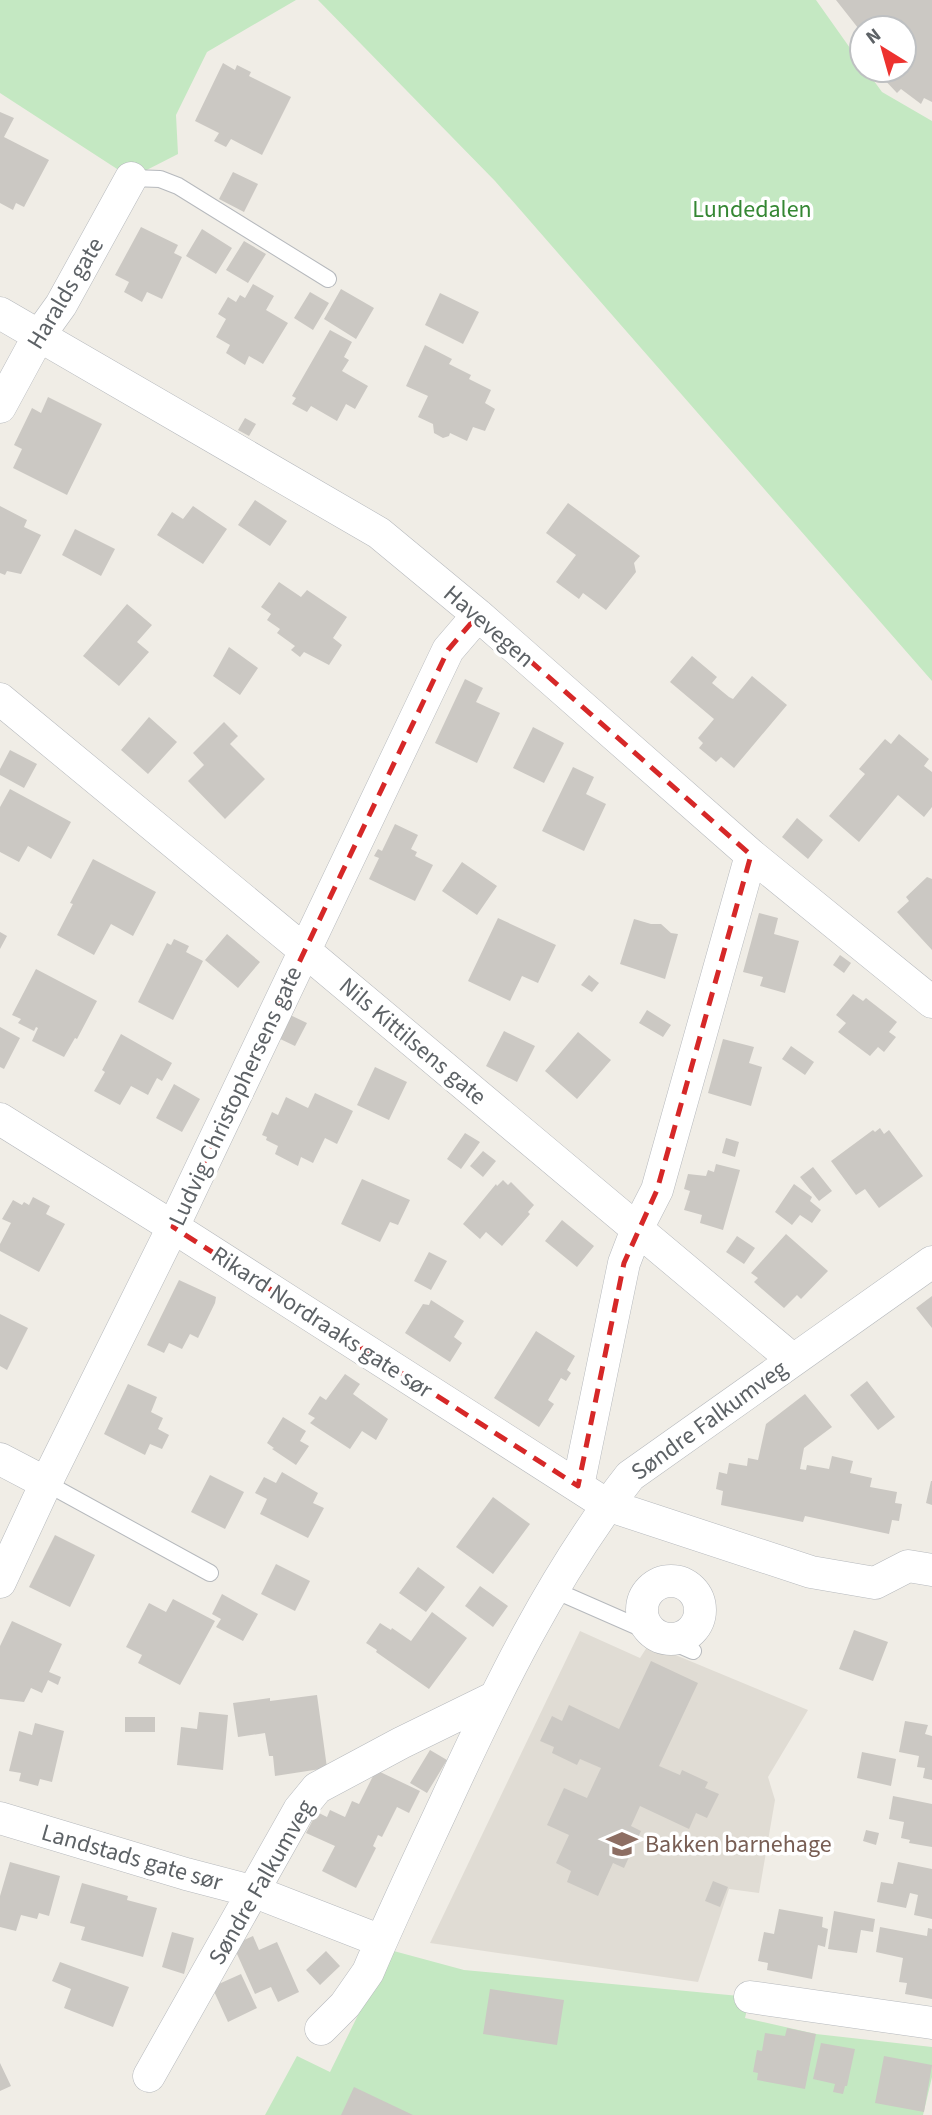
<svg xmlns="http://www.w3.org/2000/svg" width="932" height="2115" font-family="'Source Sans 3',sans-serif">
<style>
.education{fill:#e0dcd4}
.green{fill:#c4e8c2}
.building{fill:#cbc8c3}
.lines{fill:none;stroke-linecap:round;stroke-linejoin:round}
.lane-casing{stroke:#b6b9bd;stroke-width:18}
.street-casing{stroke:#b6b9bd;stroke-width:33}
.lane{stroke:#fff;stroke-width:16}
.street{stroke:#fff;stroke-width:32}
.marked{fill:none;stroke:#d62828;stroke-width:5;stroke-dasharray:14 9;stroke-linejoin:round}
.labels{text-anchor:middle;stroke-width:7;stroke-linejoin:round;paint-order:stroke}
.park-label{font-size:24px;fill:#358734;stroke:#fff}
.street-label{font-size:24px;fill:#5d6266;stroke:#fff}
.education-label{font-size:24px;fill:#785e54;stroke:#fff;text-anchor:start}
</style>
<rect width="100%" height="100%" fill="#f0ede6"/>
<path class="education" d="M580,1631l60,27 9,-14 159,66 -40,67 7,23 -16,93 -30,-4 -31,93 -268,-39z"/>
<path class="green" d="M0,0h296l-89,52 -31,63 2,39 -47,24 -131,-85z
M318,0h498l46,65v5h4l16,22 50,29v560l-437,-500z
M390,1950l74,20 286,27 -5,21 71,16 116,13v30l-9,38h-658l32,-59 33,16z"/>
<path class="building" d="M836,0h96v102l-8,-4 -3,6 -20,-15 -4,4 -16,-17 4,-3 -1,-3h20v-42h-42v5z
M223,63l12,7 2,-5 14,7 -2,4 42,21 -29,58 -31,-16 -5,8 -12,-6 5,-8 -24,-12z
M0,112l14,6 -10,19 45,23 -25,47 -8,-4 -3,7 -13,-7z
M233,172l25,12 -14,28 -25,-13z
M141,227l37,18 -4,8 8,4 -20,42 -15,-7 -5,10 -18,-10 5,-10 -14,-7z
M202,229l30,19 -16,26 -30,-18z
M244,241l22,13 -18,29 -22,-13z
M253,284l21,12 -8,14 22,13 -25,41 -14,-8 -4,9 -19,-12 4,-8 -14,-8 10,-18 -8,-5 10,-17 8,5 4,-7 5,3z
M341,289l33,19 -18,31 -32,-20z
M310,292l19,11 -16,27 -19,-12z
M440,293l39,19 -16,32 -38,-19z
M330,330l22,12 -8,15 5,3 -7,11 26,15 -13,23 -9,-5 -9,17 -26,-15 -4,6 -15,-8 4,-6 -4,-2z
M425,345l27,14 -3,5 22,11 -2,4 22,11 -6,13 10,6 -10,22 -12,-4 -6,14 -17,-8 -1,3 -6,2 -9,-5 -1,-9 -15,-7 10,-21 -22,-10z
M48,397l54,27 -35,71 -54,-27 9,-19 -8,-4 18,-37 9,5z
M245,418l11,6 -7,12 -11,-6z
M255,500l32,21 -17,25 -32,-21z
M568,503l72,53 -6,7 2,9 -30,38 -23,-17 -4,6 -23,-17 20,-27 -30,-22z
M0,506l27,14 -3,7 17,8 -20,39 -14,-3 -2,4 -5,-2z
M193,506l34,23 -24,35 -46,-29 15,-23 11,7z
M75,529l40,20 -14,27 -39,-21z
M279,582l22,15 6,-7 40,27 -14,21 9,7 -13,20 -25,-13 -4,5 -9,-7 4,-4 -18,-13 3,-4 -13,-9 4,-6 -10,-7z
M127,604l25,21 -15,17 12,10 -30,34 -36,-30z
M229,647l29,21 -18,27 -27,-19z
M692,656l25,21 -5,6 17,14 4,2 19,-23 35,29 -53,63 -13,-11 -5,5 -17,-14 4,-5 -5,-5 16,-19 -44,-37z
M465,679l18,9 -7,14 24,11 -23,50 -42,-20z
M149,717l28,25 -29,32 -27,-24z
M224,722l14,14 -8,8 35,35 -40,40 -37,-38 16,-16 -11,-12z
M533,727l31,16 -20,40 -31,-15z
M899,734l30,25 -5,7 8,6v35l-8,10 -26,-22 -39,47 -30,-26 36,-42 -6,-5 26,-30 6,5z
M10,750l27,14 -13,24 -24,-13v-6z
M573,767l21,10 -8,17 20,10 -22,47 -42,-20z
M10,789l61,33 -20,37 -23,-13 -9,16 -19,-10v-45z
M797,818l26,22 -15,19 -26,-22z
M395,824l23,11 -7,14 6,3 -2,4 18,9 -18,36 -46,-22 10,-21 -5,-2 4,-7 4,2z
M93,859l63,33 -23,44 -22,-12 -17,31 -37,-20 16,-31 -3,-1z
M462,862l35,24 -20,29 -35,-24z
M927,877l5,2v71l-35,-38 12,-11 -3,-4z
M759,913l19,5 -4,16 25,7 -14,52 -25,-7 3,-9 -20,-5z
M498,918l58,27 -18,38 -16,-7 -12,25 -42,-20z
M634,919l17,5h10l10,9 7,1 -13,45 -45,-15z
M0,932l7,4 -7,13z
M227,934l33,28 -22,26 -33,-28z
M174,939l15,7 -3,6 17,9 -30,59 -35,-18 29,-59 4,2z
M840,955l11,8 -7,10 -11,-8z
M36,969l61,32 -20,38 -2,-1 -11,19 -32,-16 6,-13 -2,-1 -2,4 -16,-8 3,-4 -9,-4z
M589,975l10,8 -7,9 -11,-7z
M853,994l10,7 3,-3 31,24 -8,10 7,5 -12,15 -6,-5 -8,9 -32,-24 8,-9 -10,-8z
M647,1010l24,15 -8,12 -24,-14z
M288,1014l19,9 -12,23 -19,-9z
M0,1027l20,11 -16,31 -4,-2z
M504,1031l31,15 -18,36 -31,-16z
M578,1032l33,28 -34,39 -32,-28z
M121,1034l51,29 -10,18 -5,-3 -9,17 -17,-9 -11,19 -26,-14 11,-19 -3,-2z
M723,1039l31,8 -5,16 13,4 -11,39 -43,-13z
M791,1046l23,16 -9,13 -23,-16z
M375,1067l32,15 -18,38 -32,-15z
M174,1084l26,15 -18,33 -26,-14z
M315,1093l38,18 -16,33 -12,-6 -12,25 -12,-6 -3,9 -23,-12 3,-8 -12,-6 1,-3 -5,-2 10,-23 6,3 8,-18 22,11z
M880,1128l4,6 5,-4 34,46 -44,32 -14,-19 -9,6 -25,-34 42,-31 2,2z
M465,1133l15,9 -19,27 -14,-10z
M726,1138l13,4 -4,15 -13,-4z
M483,1151l13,10 -13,16 -13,-11z
M716,1164l24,6 -17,60 -23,-7 2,-8 -18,-5 6,-19 -6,-2 4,-15 18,2 2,-6 6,2z
M813,1167l19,24 -13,10 -19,-24z
M362,1179l48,21 -12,25 -8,-3 -10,20 -39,-18z
M503,1180l5,5 3,-3 23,23 -6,7 2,2 -28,32 -16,-14 -6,7 -17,-15 33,-40 1,2z
M794,1184l18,13 -2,4 11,9 -9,13 -12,-8 -8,10 -17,-13z
M33,1197l17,9 -4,8 19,10 -26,48 -39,-21v-7l11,-21 -9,-4 11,-19 9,5 2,-3 5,3z
M562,1220l32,26 -17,21 -32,-26z
M786,1234l42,37 -27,28 -4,-4 -13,13 -30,-26 4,-4 -7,-5z
M737,1236l18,12 -11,16 -18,-12z
M429,1252l18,9 -16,29 -17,-9z
M179,1280l37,17 -1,6 -17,35 -8,-4 -8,15 -13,-6 -5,10 -17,-8z
M932,1296v32l-16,-20z
M431,1300l33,21 -10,16 8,6 -12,19 -45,-29 18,-29 6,1z
M0,1314l28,14 -21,42 -7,-4z
M536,1331l39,25 -8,14 4,3 -5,8 -5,-3 -13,22 6,4 -15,23 -45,-29z
M345,1374l15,10 -7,10 35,25 -12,21 -14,-9 -12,18 -40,-26 5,-5 -7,-4 12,-18 6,4z
M867,1381l28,36 -17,13 -28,-35z
M128,1384l29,13 -6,15 12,6 -5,11 11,6 -7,14 -12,-5 -5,11 -41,-21z
M805,1394l27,33 -28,21 -4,21 6,1 1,-5 22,4 3,-13 21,5 -3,12 22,5 -2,9 27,5 -2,11 7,1 -3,17 -7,-1 -3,14 -84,-18 -2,6 -82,-17 2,-14 -7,-2 3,-17 8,2 2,-11 18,3 1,-8 10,2 8,-36z
M283,1417l23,14 -6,10 9,5 -13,19 -24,-16 2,-1 -7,-5z
M282,1472l36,21 -5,10 11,5 -16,30 -48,-24 7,-15 -12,-6 9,-16 12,6z
M210,1475l34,17 -19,37 -34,-17z
M931,1481h1v24l-6,-2z
M493,1497l37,27 -37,50 -37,-27z
M55,1535l40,20 -25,52 -41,-20z
M276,1564l34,17 -15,30 -34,-17z
M418,1567l27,20 -19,25 -27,-19z
M480,1586l28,20 -15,21 -28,-21z
M222,1594l36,20 -15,27 -27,-14 5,-8 -9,-5z
M173,1599l42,22 -35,64 -42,-22 4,-8 -16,-8 23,-44 17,9z
M432,1612l35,26 -38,51 -53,-37 1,-2 -11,-7 14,-20 11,7 1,-2 19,13z
M12,1621l50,23 -13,28 12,5 -3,8 -10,-5 -6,13 -11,-5 -7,14 -24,-3v-53z
M854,1630l34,12 -15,39 -34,-12z
M651,1661l47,22 -39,83 21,9 2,-5 26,12 -3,6 14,6 -12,24 -11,-5 -7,16 -49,-23 -9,20 10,5 -17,37 -11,-5 -15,33 -31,-14 4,-11 -15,-8 13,-28 -22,-10 17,-37 23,10 14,-30 -21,-9 -3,6 -25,-12 2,-6 -14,-6 12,-25 10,5 7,-16 50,24z
M317,1695l10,73 -52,8 -2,-20h-4l-4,-23 -27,4 -5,-34 37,-5v3z
M199,1712l29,3 -5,55 -46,-5 4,-38 16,2z
M125,1717h30v15h-30z
M905,1721l23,4 -3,9 7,2v44l-9,-2 2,-10 -8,-1 2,-11 -20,-4z
M35,1723l29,8 -12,51 -12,-3 -2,7 -19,-5 2,-8 -12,-2 10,-40 13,4z
M430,1750l17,10 -20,33 -17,-10z
M862,1752l34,7 -5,27 -34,-8z
M376,1770l44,21 -11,22 -12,-6 -15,30 -4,-2 -5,11 3,2 -20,40 -34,-17 13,-25 -29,-13 11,-21 10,5 3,-7 15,7 7,-16 7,3z
M893,1796l39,8v43l-23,-4 1,-3 -9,-2 3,-16 -15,-3z
M866,1830l13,3 -3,12 -13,-4z
M10,1862l50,14 -11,40 -10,-3 -2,6 -16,-4 -5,16 -16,-4v-31z
M898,1862l34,7v50l-18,-4 4,-20 -8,-2 -4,15 -29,-6 4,-20 12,2z
M713,1881l15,6 -8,20 -15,-6z
M82,1883l46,13 -1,4 30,8 -14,49 -62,-17 4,-13 -15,-4z
M779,1909l44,8 -1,10 6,2 -3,18 -7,-2 -6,34 -45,-9 1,-7 -10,-2 6,-29 10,2z
M834,1911l41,8 -2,13 -12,-2 -4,23 -29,-4z
M880,1927l47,9 1,-8 4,1v70l-27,-5 2,-11 -8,-1 4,-24 -27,-6z
M172,1932l22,6 -10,36 -22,-7z
M253,1936l6,14 18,-8 22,50 -21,10 -7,-15 -16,7 -22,-49z
M326,1951l14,15 -20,19 -14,-15z
M60,1962l69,25 -16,40 -49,-19 7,-19 -19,-8z
M241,1974l16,34 -29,14 -16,-35z
M490,1989l74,11 -7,45 -74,-11z
M787,2028l29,6 -11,55 -48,-9 1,-7 -5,-1 4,-22 5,1 3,-18 20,3z
M821,2043l34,6 -8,37h-2l-2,8 -10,-2 2,-8 -22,-5z
M884,2056l48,9 -8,47 -49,-9z
M0,2063l11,23 -11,5z
M354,2087l59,28h-72z"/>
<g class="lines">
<g class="lane-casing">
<path id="lane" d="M131,178l29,1 18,7 150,93
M46,1483l164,90
M554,1590l139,61"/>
</g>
<g class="street-casing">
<path id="street" d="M0,313l379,220 99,82 273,240 181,147
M0,407l38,-70 23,-32 70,-127
M0,699l304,251 488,409
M0,1119l173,108 434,278 204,67 64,11 33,-17 24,4
M0,1459l46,24
M578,1486l46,-223 13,-34 20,-39 94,-335
M642 1610a29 29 0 1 1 58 0a29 29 0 1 1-58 0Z
M0,1582l46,-99 127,-256 275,-577 30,-35
M0,1818l186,56 69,18 126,49
M750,1997l182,26
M321,2029l24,-24 23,-33c24,-57 51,-113 77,-169 52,-113 108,-229 185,-327l302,-214
M149,2076l150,-266 18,-22 84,-45 92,-45"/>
</g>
<use href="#lane" class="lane"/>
<use href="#street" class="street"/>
</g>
<path class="marked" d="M478,615l273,240 -94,335 -33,73 -46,223 -405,-259 275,-577z"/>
<defs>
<g id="school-bare" transform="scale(2.415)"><path d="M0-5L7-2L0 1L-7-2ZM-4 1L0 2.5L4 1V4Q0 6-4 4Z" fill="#8d6e63" stroke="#fff" stroke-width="2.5" paint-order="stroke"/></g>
</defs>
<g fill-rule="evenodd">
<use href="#school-bare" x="622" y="1844"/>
</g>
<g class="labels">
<g class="park-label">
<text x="752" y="217">Lundedalen</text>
</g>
<g class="street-label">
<text transform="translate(65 293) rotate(-59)" y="8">Haralds gate</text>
<text transform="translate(489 626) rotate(41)" y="8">Havevegen</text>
<text transform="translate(413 1041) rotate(40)" y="8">Nils Kittilsens gate</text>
<text transform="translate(235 1096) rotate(-65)" y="8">Ludvig Christophersens gate</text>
<text transform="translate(322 1322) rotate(33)" y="8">Rikard Nordraaks gate sør</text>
<text transform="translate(709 1420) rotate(-36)" y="8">Søndre Falkumveg</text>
<text transform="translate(132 1857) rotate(16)" y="8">Landstads gate sør</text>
<text transform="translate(261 1882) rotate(-60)" y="8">Søndre Falkumveg</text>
</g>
<g class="education-label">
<text x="645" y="1852">Bakken barnehage</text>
</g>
</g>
<g transform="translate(883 49) rotate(323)"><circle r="33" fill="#ffffff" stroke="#bec0c2" stroke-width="2"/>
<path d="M0-5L12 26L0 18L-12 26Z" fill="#ed322f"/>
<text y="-10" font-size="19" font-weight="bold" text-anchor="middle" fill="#5d6266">N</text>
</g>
</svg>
